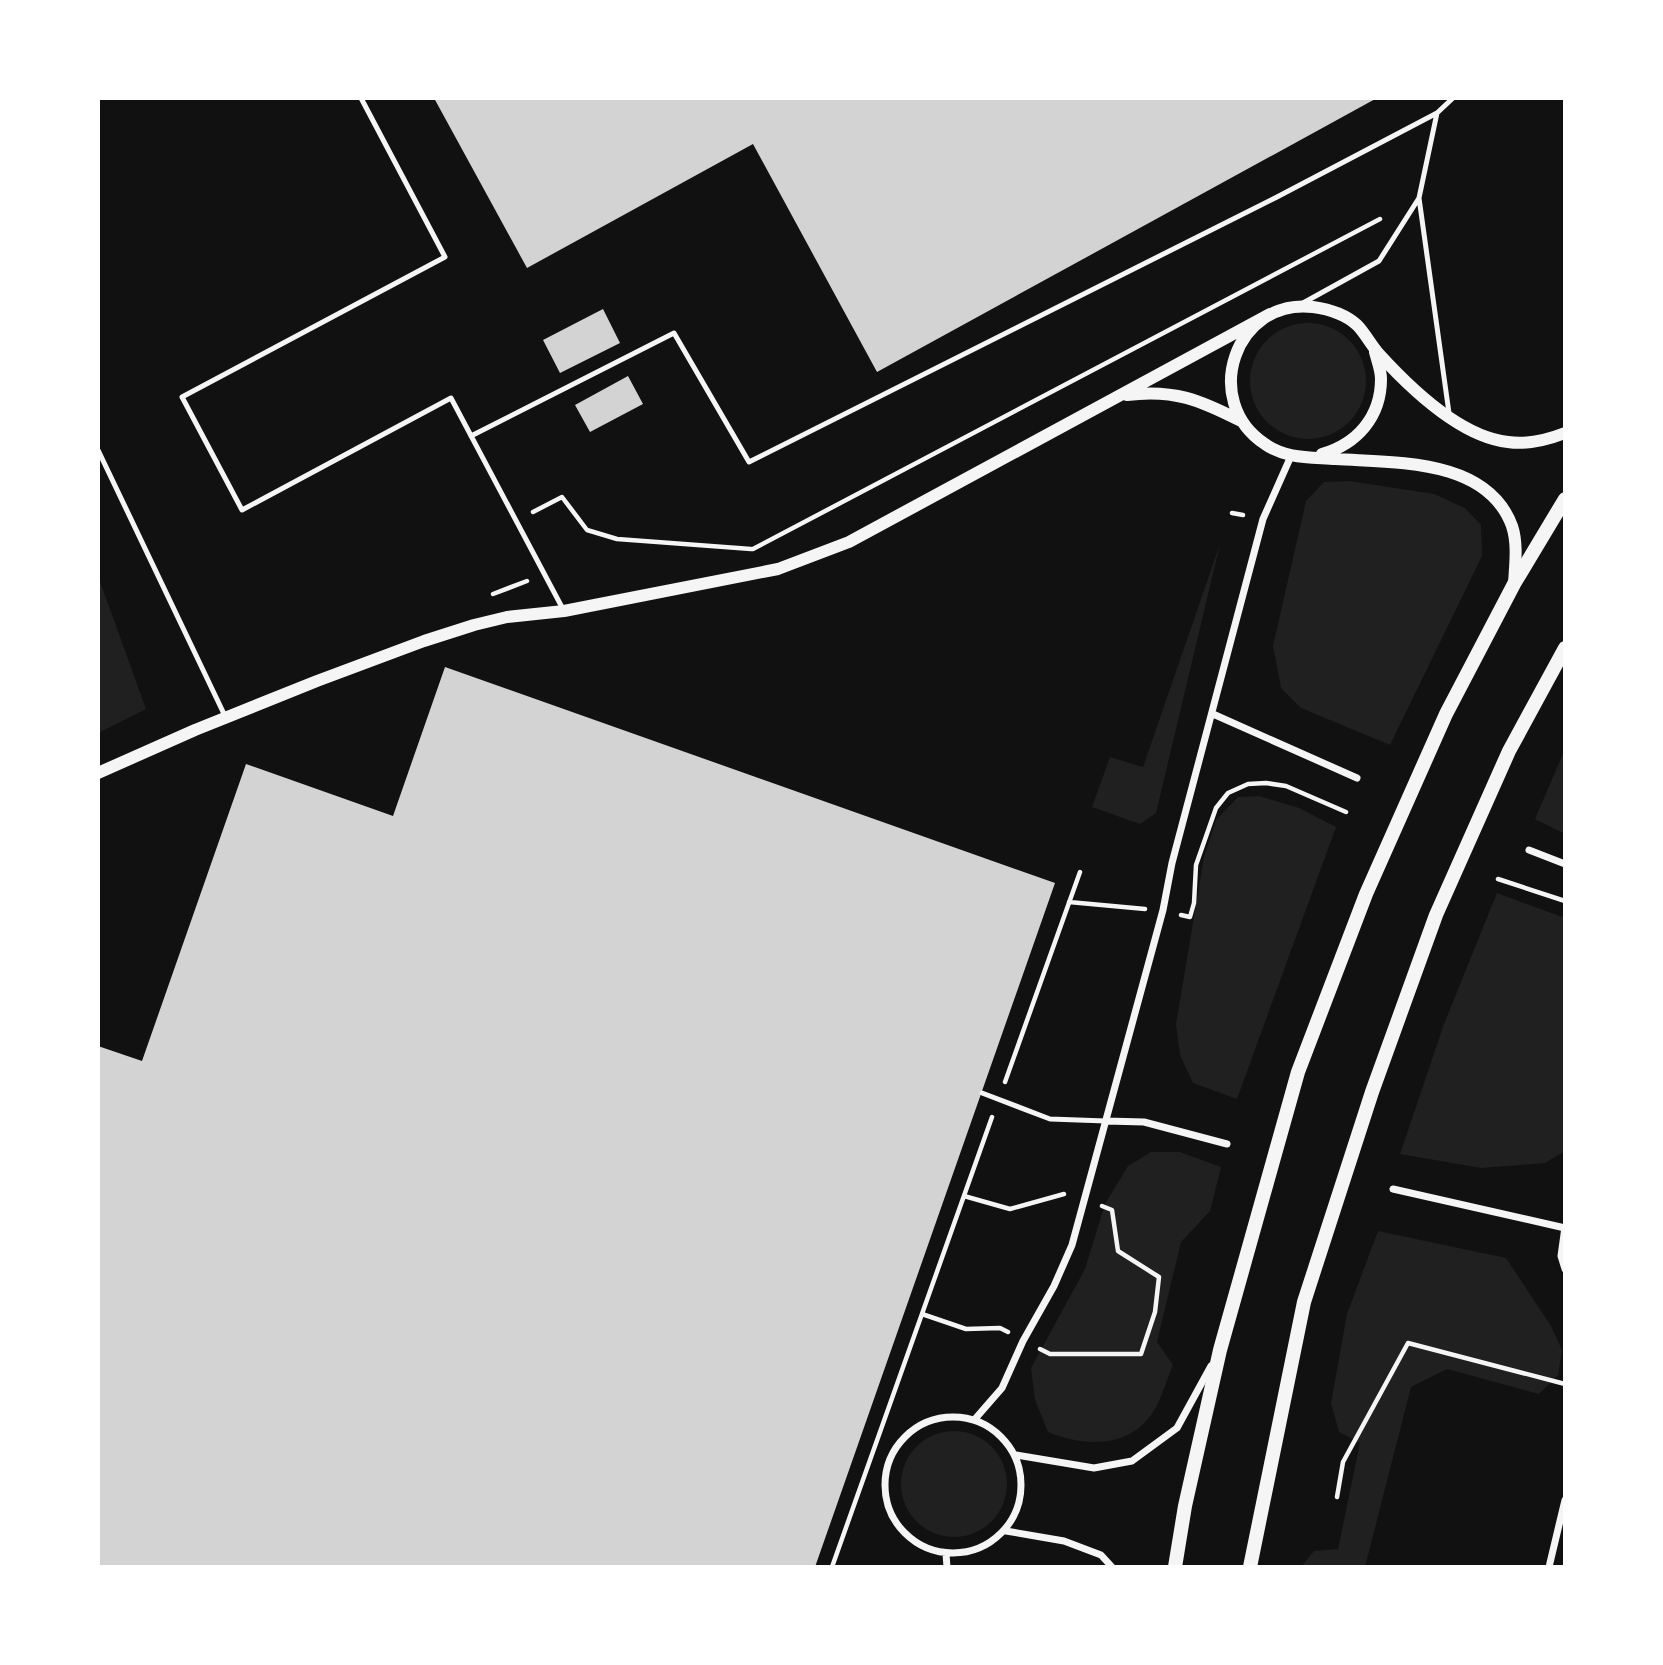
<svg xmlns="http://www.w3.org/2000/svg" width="1663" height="1665" font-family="'Noto Sans',sans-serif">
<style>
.green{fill:#202020}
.building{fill:#d3d3d3}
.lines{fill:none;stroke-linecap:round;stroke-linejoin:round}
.path{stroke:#f5f5f5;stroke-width:4.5}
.service{stroke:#f5f5f5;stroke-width:5}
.minor{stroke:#f5f5f5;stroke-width:7}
.tertiary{stroke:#f5f5f5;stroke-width:12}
.secondary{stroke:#f5f5f5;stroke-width:14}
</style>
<rect width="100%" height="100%" fill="#111"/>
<path class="green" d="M1250 381a58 58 0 1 1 116 0a58 58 0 1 1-116 0Z
M1350,481l84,13 31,14 16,17 1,31 -92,189 -89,-37 -20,-20 -8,-42 33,-145 18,-19z
M1220,544l-64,269 -16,11 -48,-17 18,-50 33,10z
M98,576l48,133 -48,24z
M1565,749v85l-30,-15z
M1259,796l40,12 37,19 -99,272 -44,-16 -13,-28 -4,-31 28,-167 12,-37 22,-23z
M1497,893l68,25v233l-20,12 -64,5 -81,-14 44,-130z
M1151,1152h29l41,15 -11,44 -29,31 -24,100 16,23c-6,14 -10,29 -17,42 -22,41 -69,41 -108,25l-13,-32 -4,-32 54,-99 20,-65 23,-38z
M1378,1231l128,27 45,68 11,24 -4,25 -19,19 -92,-25 -36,18 -46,180h-64l13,-16 24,-2 22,-106 -21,-11 -8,-29 16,-89z
M901 1484a53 53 0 1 1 106 0a53 53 0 1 1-106 0Z"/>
<path class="building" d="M434,98h943l-500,274 -124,-228 -226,124z
M603,309l17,34 -60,30 -17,-33z
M628,376l15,28 -53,28 -15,-27z
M445,667l610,216 -240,684h-717v-521l44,15 104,-297 147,52z"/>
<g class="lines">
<path class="path" d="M533,512l29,-15 25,33 30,9 134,10
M1232,513l11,2
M753,549l627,-330
M493,594l34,-13
M1498,879l67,22
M1069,902l76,7
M1181,915l9,2 4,-14 2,-38 20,-57 12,-15 20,-9 18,-1 20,3 60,26
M1005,1082l75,-210
M964,1196l46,13 54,-15
M922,1314l44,15 34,-1 8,4
M1040,1349l10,5h91l14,-42 4,-35 -41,-26 -6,-41 -10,-4
M1337,1497l6,-35 65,-119 157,41
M832,1567l160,-450"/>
<path class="service" d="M361,98l84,159 -263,140 60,113 209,-112 113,213
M1303,303l76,-42 40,-63
M1449,413l-30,-215 18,-85 16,-15
M471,436l203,-103 75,129 528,-265 160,-84
M98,450l127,266
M982,1093l68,26 56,2"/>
<path class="minor" d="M1213,714l144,64
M1529,850l36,14
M1106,1121l38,1 83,22
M1393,1189l172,39
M1565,1227l-4,29 4,13
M885 1485a68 68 0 1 1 136 0a68 68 0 1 1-136 0Z
M975,1419l27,-31 21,-47 31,-55 18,-41 91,-335 9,-47 91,-344 28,-63
M1016,1455l78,13 38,-7 45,-33 34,-62
M1006,1531l58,10 37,14 11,12
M946,1554l1,13
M1549,1567l16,-67"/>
<path class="tertiary" d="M1127,395c47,-6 73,5 114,26
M1322,454c35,-10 59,-37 59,-75 0,-9 -4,-19 -6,-27
M1514,584c1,-19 4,-40 -2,-58 -25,-68 -116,-63 -176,-67 -25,-2 -50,0 -71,-15 -65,-43 -30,-146 48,-137 15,2 32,7 44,18 8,8 14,20 22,29 31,34 82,83 129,88 20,3 39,-2 57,-9
M98,773l97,-43 122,-49 107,-40 50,-16 33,-8 57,-6 214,-42 71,-27 421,-228"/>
<path class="secondary" d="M1175,1567l10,-61 35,-156 78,-278 68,-178 80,-180 68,-130 51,-85
M1250,1567l54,-265 68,-210 64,-177 73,-164 56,-103"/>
</g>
<rect width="1663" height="1665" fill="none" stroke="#ffffff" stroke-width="200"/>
</svg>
